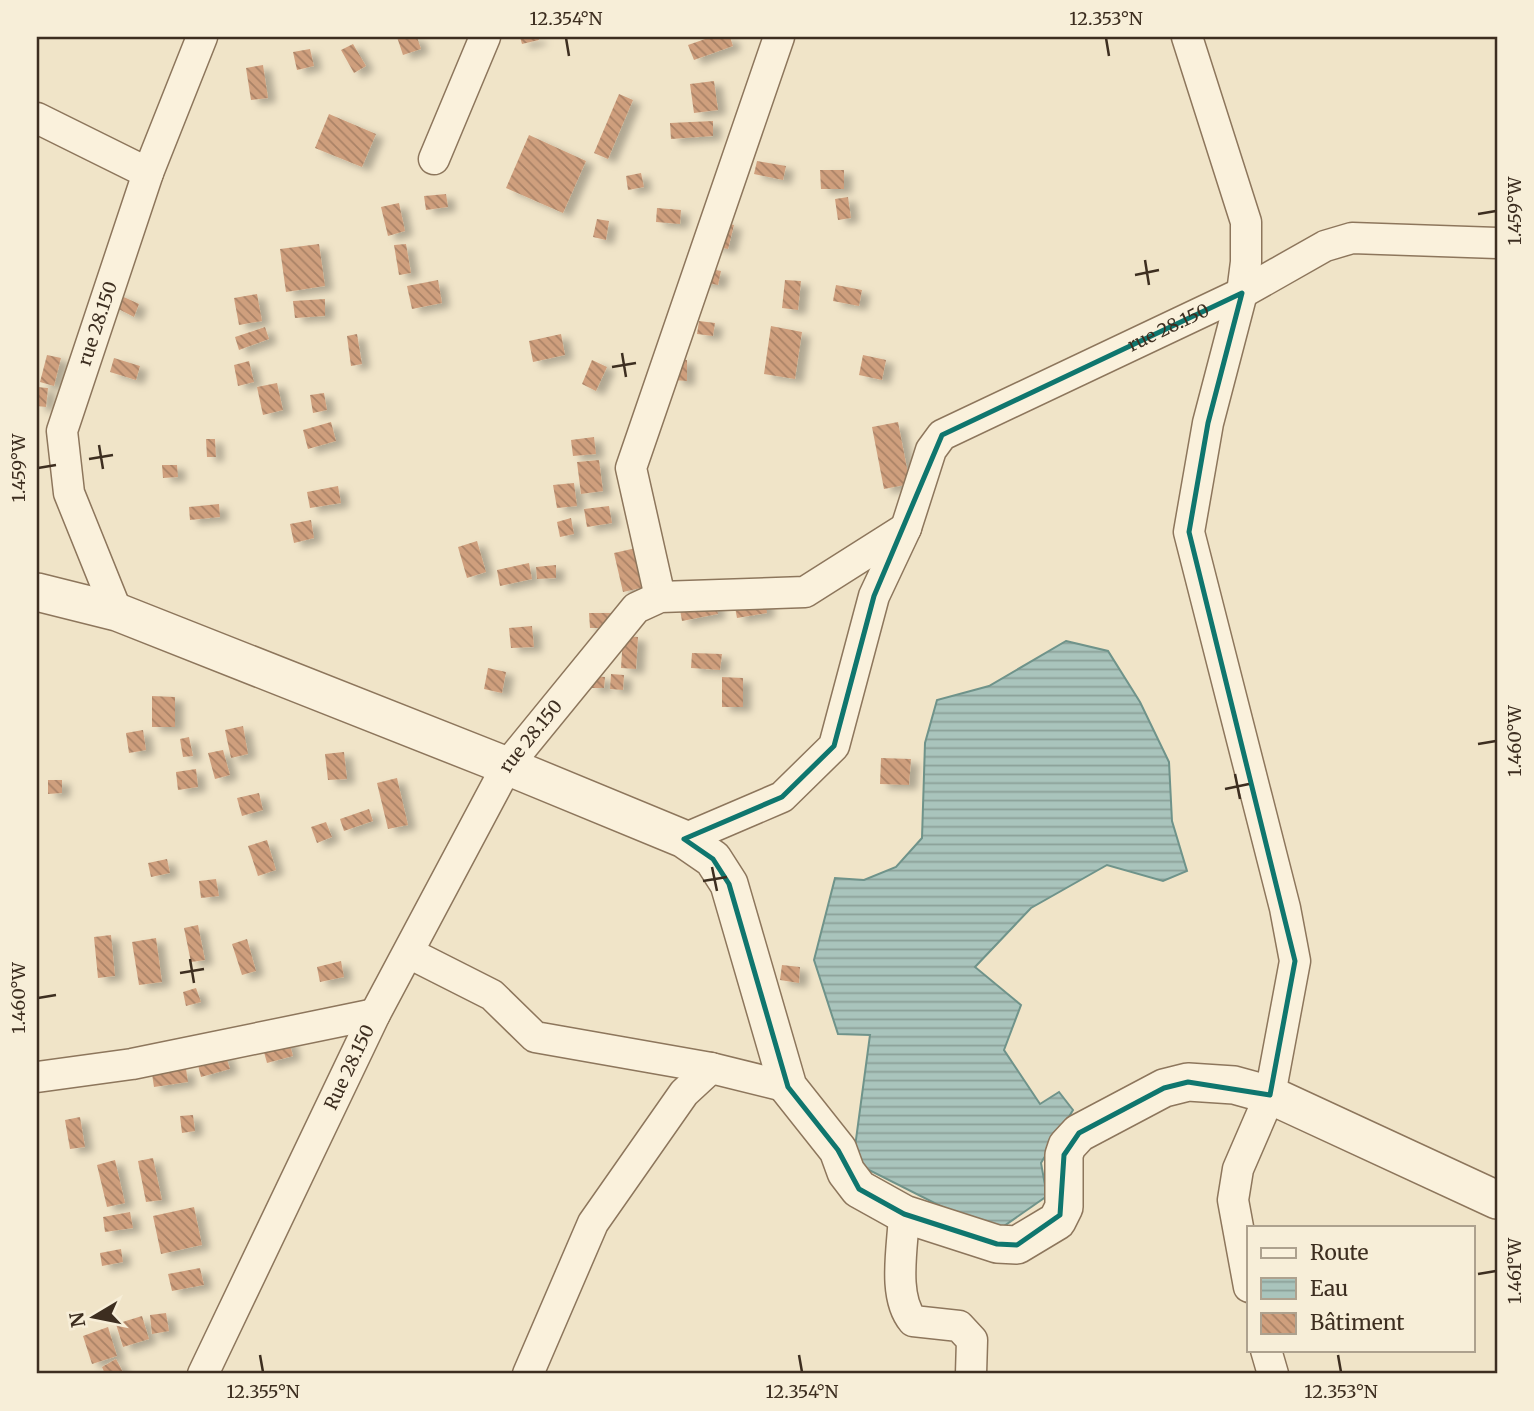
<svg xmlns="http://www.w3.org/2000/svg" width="1534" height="1411" font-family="Merriweather,serif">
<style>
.water{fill:url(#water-rules);stroke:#6f938a;stroke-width:2}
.building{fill:url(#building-back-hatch);filter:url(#shadow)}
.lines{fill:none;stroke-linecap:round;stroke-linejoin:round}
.minor-casing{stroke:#8d765c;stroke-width:33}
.tertiary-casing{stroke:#8d765c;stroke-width:40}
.minor{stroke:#faf1dc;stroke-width:30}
.tertiary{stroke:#faf1dc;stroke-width:37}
.marked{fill:none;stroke:#0f766e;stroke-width:5;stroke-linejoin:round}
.ticks{fill:none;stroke:#3d2e20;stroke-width:2.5}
.labels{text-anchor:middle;stroke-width:5;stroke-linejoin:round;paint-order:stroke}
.street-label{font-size:18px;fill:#3d2e20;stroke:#f7eed8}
.neatline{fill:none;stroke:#3d2e20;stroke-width:2.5}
.ticks-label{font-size:18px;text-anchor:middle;fill:#3d2e20}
</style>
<defs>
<pattern id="water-rules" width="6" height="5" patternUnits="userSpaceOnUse" patternTransform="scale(1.75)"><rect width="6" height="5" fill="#a9c4bc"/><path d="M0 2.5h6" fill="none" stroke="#8ba098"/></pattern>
<pattern id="building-back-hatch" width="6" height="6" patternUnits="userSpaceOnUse" patternTransform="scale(1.75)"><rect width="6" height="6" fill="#cf9f7d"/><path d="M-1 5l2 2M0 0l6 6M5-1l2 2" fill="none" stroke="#a98266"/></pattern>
<filter id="shadow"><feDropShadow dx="8" dy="4.5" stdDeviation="3.5" flood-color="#0004"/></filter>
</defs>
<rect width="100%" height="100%" fill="#f0e4c8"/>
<path class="water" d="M1066,641l42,10 32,51 29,60 3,59 15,50 -24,10 -56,-16 -76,43 -56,59 46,38 -17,45 36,54 19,-12 14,18 -32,53 6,33 -53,37 -141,-71 17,-127 -32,-1 -24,-74 21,-82 29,2 32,-13 26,-29 3,-95 12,-43 52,-14z"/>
<path class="building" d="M397,37h20l4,12 -18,6z
M520,37h18l1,3 -17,4z
M711,37h19l3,9 -39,14 -6,-15z
M353,44l13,22 -12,7 -13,-23z
M310,49l4,17 -17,4 -4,-18z
M263,65l5,33 -17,2 -5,-32z
M714,81l4,29 -24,3 -4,-29z
M619,94l14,6 -25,59 -14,-6z
M329,114l47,20 -14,33 -47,-19z
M713,121v15l-42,3 -1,-16z
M529,135l57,26 -23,52 -57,-25z
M757,161l29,5 -3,14 -29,-6z
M820,170h24v19h-23z
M641,173l3,14 -16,3 -2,-14z
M446,194l2,13 -22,3 -2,-14z
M848,197l3,21 -13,2 -3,-21z
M399,203l6,28 -17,5 -7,-29z
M657,208l24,2 -1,14 -24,-2z
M597,219l12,2 -3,19 -13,-3z
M715,220l19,5 -6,24 -19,-4z
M319,244l6,42 -39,6 -6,-43z
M406,244l5,29 -12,2 -5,-30z
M696,266l25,5 -3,14 -25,-5z
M438,280l4,23 -30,6 -5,-23z
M785,280l16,1 -3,29 -16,-2z
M836,285l26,5 -3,16 -26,-5z
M115,293l24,11 -5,13 -25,-13z
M257,294l5,27 -23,4 -5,-27z
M325,299v17l-30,2 -2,-17z
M699,321l16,2 -2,13 -16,-2z
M771,326l31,6 -7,47 -31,-5z
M265,327l4,12 -30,11 -4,-13z
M357,334l5,30 -11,2 -4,-30z
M561,334l4,21 -32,7 -4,-21z
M47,355l14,3 -7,28 -14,-4z
M863,355l23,5 -4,20 -23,-5z
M114,358l26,8 -4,14 -26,-8z
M675,359l12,1v21l-13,-1z
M592,360l15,7 -11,24 -14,-7z
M249,361l5,21 -16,4 -4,-21z
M277,383l6,27 -20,5 -6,-28z
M37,387l11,1 -2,19 -9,-1z
M324,393l3,17 -14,3 -3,-18z
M331,422l5,19 -28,8 -5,-19z
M898,422l12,62 -26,5 -12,-62z
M594,437l2,17 -23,2 -2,-16z
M206,439h9l1,18h-9z
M599,460l4,31 -22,3 -4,-32z
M162,465h15l1,12 -15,1z
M574,483l3,23 -20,2 -4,-23z
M338,486l3,17 -31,5 -3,-16z
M219,504l1,13 -30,3 -1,-13z
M609,506l3,17 -25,4 -3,-18z
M571,518l3,16 -14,3 -3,-15z
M311,520l3,18 -20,5 -4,-19z
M477,541l9,31 -19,6 -9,-31z
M636,548l9,39 -22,5 -9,-39z
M529,563l3,16 -32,7 -3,-16z
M556,565v13l-19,1 -1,-12z
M765,596l2,17 -30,5 -3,-16z
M714,597l4,17 -36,7 -3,-17z
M589,613h23v15h-22z
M532,626l2,21 -23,1 -2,-20z
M623,636l15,1 -2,32 -15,-1z
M692,653l30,1 -2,16 -29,-2z
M488,668l18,4 -4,21 -18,-4z
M611,674l13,1 -1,15 -13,-1z
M591,676l14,1 -1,11h-14z
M722,677l21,1v29h-21z
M152,696l23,1v30h-23z
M243,726l5,28 -17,4 -6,-28z
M143,730l3,20 -17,3 -3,-20z
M189,737l4,19 -10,1 -3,-18z
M223,750l7,25 -15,4 -7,-26z
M344,752l3,27 -19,1 -3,-26z
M881,758l30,1 -2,26 -29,-1z
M196,769l2,18 -20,3 -2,-18z
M397,778l11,47 -20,4 -11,-46z
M48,780h14v13l-14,1z
M259,793l4,17 -21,6 -5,-18z
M369,809l4,12 -29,10 -4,-12z
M326,822l6,15 -15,6 -6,-16z
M267,840l9,30 -18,6 -10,-30z
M167,859l3,14 -19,4 -3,-14z
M216,879l3,17 -18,2 -2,-17z
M198,925l7,35 -14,2 -7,-34z
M111,935l4,41 -17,2 -4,-41z
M156,938l6,44 -23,3 -7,-43z
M247,939l9,32 -14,4 -10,-31z
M341,961l3,16 -24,5 -3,-15z
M782,965l18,2 -1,16 -19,-3z
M196,988l5,14 -15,4 -3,-14z
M288,1038l5,18 -26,7 -5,-18z
M225,1053l5,16 -29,8 -4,-16z
M186,1069l2,13 -34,5 -2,-13z
M193,1115l2,16 -13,2 -2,-17z
M80,1117l5,30 -15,2 -5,-29z
M153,1158l9,42 -16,2 -8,-41z
M115,1160l10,43 -18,4 -10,-42z
M194,1207l8,38 -41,9 -8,-38z
M130,1212l3,16 -28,4 -2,-15z
M121,1249l2,13 -21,4 -2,-13z
M200,1268l4,17 -32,6 -4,-17z
M166,1313l3,18 -17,3 -2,-19z
M142,1316l7,23 -26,8 -7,-23z
M108,1327l9,29 -25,8 -9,-28z
M116,1359l8,15h-19l-3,-7z"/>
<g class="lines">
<g class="minor-casing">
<g id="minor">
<path d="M1187,37l59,185v40l-4,31 -34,130 -19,109 96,376 10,53 -25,134 -32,74 -5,31 16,87"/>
<path d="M37,118l111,55"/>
<path d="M434,159l51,-122"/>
<path d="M660,597l-29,-129 148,-431"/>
<path id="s1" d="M117,612l-48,-119 -7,-62 86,-258 54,-136"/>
<path id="s2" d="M684,839l98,-42 52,-51 40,-150 32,-68 25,-78 11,-15 300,-142 83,-47 27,-8 145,5"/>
<path d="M409,953l83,42 43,42 176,31 77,19"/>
<path d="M37,1077l95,-13 243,-50"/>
<path d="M904,1214c-1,32 -12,82 9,107l46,5 13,14 -1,34"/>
<path d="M1266,1350l7,24"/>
<path id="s3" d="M203,1374l172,-360 132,-248 129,-158 24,-11 145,-5 101,-64"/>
<path d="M528,1374l65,-151 91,-130 27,-25"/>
</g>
</g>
<g class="tertiary-casing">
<path id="tertiary" d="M37,592l80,20 390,154 177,73 29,20 16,25 59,203 50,63 8,22 13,17 45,25 93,30 20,1 40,-24 7,-14v-52l3,-9 12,-13 85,-45 24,-6 46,3 36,10 227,105"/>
</g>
<use href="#minor" class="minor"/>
<use href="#tertiary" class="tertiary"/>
</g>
<path class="marked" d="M1242,293l-34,130 -19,109 106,429 -25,134 -82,-13 -24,6 -85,45 -15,22 -4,60 -43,30 -20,-1 -93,-30 -45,-25 -21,-39 -50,-63 -59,-203 -16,-25 -29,-20 98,-42 52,-51 40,-150 68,-161z"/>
<path class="ticks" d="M566,38l3,18M1106,38l3,18M1478,214l18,-3M1145,260l4,25M1135,275l24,-5M622,353l4,24M612,367l24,-4M99,445l4,24M89,459l24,-4M38,468l18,-3M1478,744l18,-3M1235,774l5,25M1225,789l24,-5M712,867l5,24M703,881l24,-4M190,959l4,24M180,973l24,-4M38,998l18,-3M1478,1274l18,-3M260,1355l3,17M799,1355l3,17M1338,1355l3,17"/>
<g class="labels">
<g class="street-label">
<text dy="6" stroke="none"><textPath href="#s1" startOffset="304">rue 28.150</textPath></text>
<text dy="6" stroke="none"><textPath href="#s2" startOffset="761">rue 28.150</textPath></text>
<text dy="6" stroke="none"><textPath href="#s3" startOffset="718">rue 28.150</textPath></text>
<text dy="6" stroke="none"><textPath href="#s3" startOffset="340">Rue 28.150</textPath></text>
</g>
</g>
<rect width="1534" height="1411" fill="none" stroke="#f7eed8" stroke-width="77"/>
<rect x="1247" y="1226" width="228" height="126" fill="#f7eed8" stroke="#ada18e" stroke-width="2"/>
<rect x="1261" y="1248" width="35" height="10" fill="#faf1dc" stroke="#ada18e" stroke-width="2"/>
<text x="1310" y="1260" font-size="21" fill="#3d2e20">Route</text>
<rect x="1261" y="1278" width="35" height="21" fill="url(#water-rules)" stroke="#ada18e" stroke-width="2"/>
<text x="1310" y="1296" font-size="21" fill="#3d2e20">Eau</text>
<rect x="1261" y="1313" width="35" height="21" fill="url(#building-back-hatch)" stroke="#ada18e" stroke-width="2"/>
<text x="1310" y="1330" font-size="21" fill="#3d2e20">Bâtiment</text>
<g transform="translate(94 1317) rotate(260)" stroke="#f7eed8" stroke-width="5" paint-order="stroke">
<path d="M0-5L12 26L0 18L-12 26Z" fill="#3d2e20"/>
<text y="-10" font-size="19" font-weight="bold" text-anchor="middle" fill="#3d2e20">N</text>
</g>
<rect x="38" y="38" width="1458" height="1334" class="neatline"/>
<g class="ticks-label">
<text x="566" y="25">12.354°N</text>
<text x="1106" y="25">12.353°N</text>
<text transform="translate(1515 211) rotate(-90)" y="6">1.459°W</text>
<text transform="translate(19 468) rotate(-90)" y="6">1.459°W</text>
<text transform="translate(1515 741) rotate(-90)" y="6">1.460°W</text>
<text transform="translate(19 998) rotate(-90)" y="6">1.460°W</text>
<text transform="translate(1515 1271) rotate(-90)" y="6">1.461°W</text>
<text x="263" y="1398">12.355°N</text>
<text x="802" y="1398">12.354°N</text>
<text x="1341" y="1398">12.353°N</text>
</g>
</svg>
